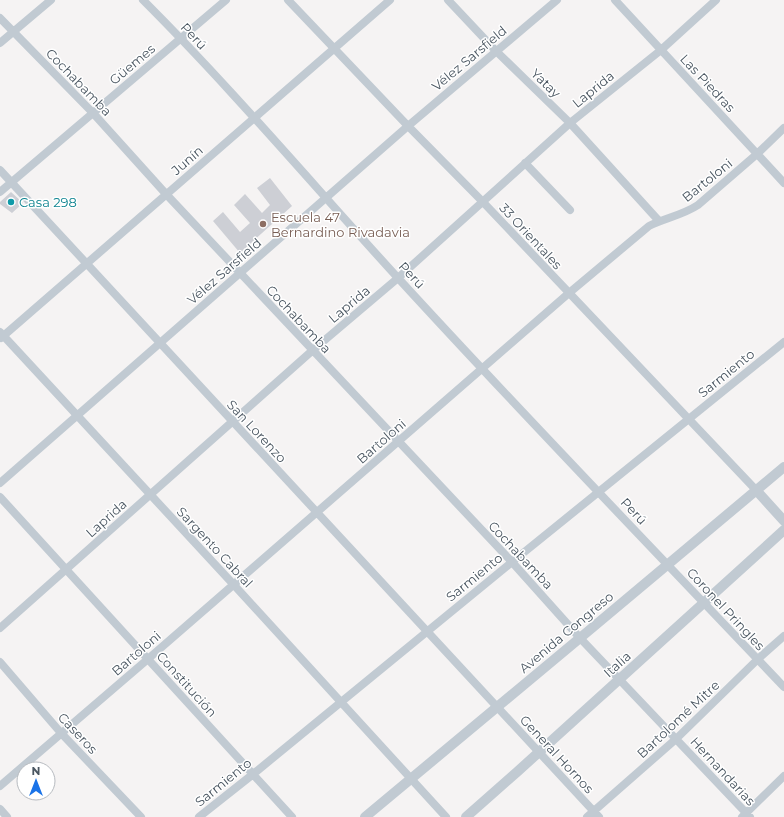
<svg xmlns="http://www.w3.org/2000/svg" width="784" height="817" font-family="Montserrat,sans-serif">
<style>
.building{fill:#cdcfd5}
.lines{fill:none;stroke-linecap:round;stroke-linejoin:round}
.minor{stroke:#c1cad2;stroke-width:8}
.tertiary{stroke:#c1cad2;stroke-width:10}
.culture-dot{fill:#0f9aa8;stroke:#fff;stroke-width:1.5}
.education-dot{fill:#8d6e63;stroke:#fff;stroke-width:1.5}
.labels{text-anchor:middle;stroke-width:3;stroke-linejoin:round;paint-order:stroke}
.street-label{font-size:13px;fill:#4a5661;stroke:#fff}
.culture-label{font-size:13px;fill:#0d838f;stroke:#fff;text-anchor:start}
.education-label{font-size:13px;fill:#785e54;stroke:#fff;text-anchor:start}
</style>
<rect width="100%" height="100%" fill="#f5f3f3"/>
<path class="building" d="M270,178l22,28 -52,47 -27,-32 10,-9 17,20 10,-9 -16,-18 11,-11 17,19 8,-8 -13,-17z
M11,192l12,11 -11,10 -12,-9v-2z"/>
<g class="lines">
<path class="minor" d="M143,0c89,89 170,185 255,278 127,139 257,273 386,409
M288,0l120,126 74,75 274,289
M448,0l48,51 74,72 89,98
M615,0l169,183
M0,18l93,95 73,81 346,368 68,76 170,179
M0,43l51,-43
M525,163l45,47
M0,170l599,647
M0,192l226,-192
M0,332l234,253 212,232
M1,338l389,-338
M0,483l408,-357 149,-126
M0,497l292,320
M0,628l313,-278 85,-72 172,-155 91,-73 55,-50
M0,662l61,71 80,84
M0,786l148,-127 421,-366 80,-67c16,-8 34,-11 49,-21l59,-51 27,-26
M0,809l7,8
M199,817l53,-42 260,-213 272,-220
M587,817l89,-78 82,-80 26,-23
M742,817l42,-41"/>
<path class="tertiary" d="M756,490l28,31
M365,817l215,-179 204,-171
M466,817l51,-45 267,-242"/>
</g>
<circle class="culture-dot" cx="11" cy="202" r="4"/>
<circle class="education-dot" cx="263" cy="224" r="4"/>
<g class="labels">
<g class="street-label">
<text transform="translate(194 36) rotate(47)" y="5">Perú</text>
<text transform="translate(469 58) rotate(-40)" y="5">Vélez Sarsfield</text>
<text transform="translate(132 64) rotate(-40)" y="5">Güemes</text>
<text transform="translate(79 82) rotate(46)" y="5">Cochabamba</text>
<text transform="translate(546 83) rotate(44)" y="5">Yatay</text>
<text transform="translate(708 83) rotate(47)" y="5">Las Piedras</text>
<text transform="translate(593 89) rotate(-39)" y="5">Laprida</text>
<text transform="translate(187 160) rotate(-41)" y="5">Junín</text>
<text transform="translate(707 180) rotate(-39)" y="5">Bartoloni</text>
<text transform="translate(531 236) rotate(47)" y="5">33 Orientales</text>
<text transform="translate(224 271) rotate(-41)" y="5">Vélez Sarsfield</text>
<text transform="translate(412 275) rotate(47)" y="5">Perú</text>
<text transform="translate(349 304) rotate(-40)" y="5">Laprida</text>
<text transform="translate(299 319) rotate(47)" y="5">Cochabamba</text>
<text transform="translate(726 373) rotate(-39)" y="5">Sarmiento</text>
<text transform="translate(257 431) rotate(47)" y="5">San Lorenzo</text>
<text transform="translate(381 441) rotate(-41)" y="5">Bartoloni</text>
<text transform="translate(634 511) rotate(47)" y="5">Perú</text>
<text transform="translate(106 518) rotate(-42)" y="5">Laprida</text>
<text transform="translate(215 547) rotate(47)" y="5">Sargento Cabral</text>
<text transform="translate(521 555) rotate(47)" y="5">Cochabamba</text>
<text transform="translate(474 577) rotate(-39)" y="5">Sarmiento</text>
<text transform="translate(726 609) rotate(47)" y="5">Coronel Pringles</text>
<text transform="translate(566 632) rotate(-40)" y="5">Avenida Congreso</text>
<text transform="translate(136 653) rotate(-41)" y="5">Bartoloni</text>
<text transform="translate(617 664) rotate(-42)" y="5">Italia</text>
<text transform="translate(187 684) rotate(48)" y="5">Constitución</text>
<text transform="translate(678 719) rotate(-43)" y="5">Bartolomé Mitre</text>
<text transform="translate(78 733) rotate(47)" y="5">Caseros</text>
<text transform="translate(557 754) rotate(47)" y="5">General Hornos</text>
<text transform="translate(723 771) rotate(47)" y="5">Hernandarias</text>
<text transform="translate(223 782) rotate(-39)" y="5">Sarmiento</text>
</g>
<g class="culture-label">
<text x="19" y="207">Casa 298</text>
</g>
<g class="education-label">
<text x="271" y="222">Escuela 47<tspan x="271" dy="15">Bernardino Rivadavia</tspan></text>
</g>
</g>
<g transform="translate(36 781)"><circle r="19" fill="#ffffff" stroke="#b7bbc0"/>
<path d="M0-3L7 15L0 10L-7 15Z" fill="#1a73e8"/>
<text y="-6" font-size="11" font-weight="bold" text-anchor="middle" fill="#4a5661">N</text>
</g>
</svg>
